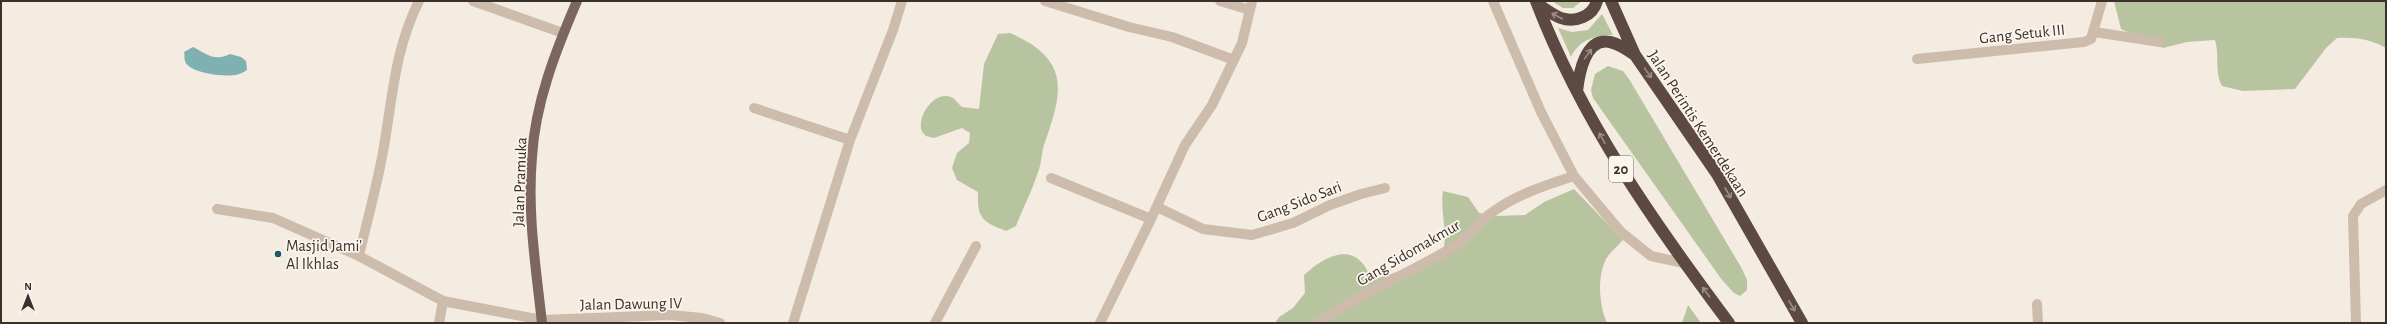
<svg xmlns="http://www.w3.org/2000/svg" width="2387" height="324" font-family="'Alegreya Sans',sans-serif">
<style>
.green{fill:#b8c4a0}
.water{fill:#7fb0b2}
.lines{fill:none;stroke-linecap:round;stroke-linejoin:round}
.minor{stroke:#cdbbac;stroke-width:10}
.major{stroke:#7d675c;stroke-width:10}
.highway{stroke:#5c4a42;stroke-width:12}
.oneway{stroke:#9c8e87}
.poi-dot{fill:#1f5a5e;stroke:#fbf5ee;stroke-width:1.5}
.labels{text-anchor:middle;stroke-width:3.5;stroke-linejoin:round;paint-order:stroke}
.shield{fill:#fbf5ee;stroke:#756b66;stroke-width:1}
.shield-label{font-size:15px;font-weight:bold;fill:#3b302b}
.street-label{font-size:16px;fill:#3b302b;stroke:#fbf5ee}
.poi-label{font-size:16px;fill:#3b302b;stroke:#fbf5ee;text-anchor:start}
</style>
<rect width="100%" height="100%" fill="#f4ebe1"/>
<path class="green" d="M1552,1h30l-9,7h-10z
M2114,1h272v47c-16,-9 -30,-11 -49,-10l-11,10 -31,41 -52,2 -21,-5c-8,-17 -2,-28 -7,-46l-28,2 -24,6 -42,-19z
M1602,14l11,21c-18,0 -34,5 -42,22l-13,-29 14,4 16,-2z
M1010,33c59,26 54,56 35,109 -4,10 -3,21 -7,30 -6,19 -15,36 -22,54l-10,5c-24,-9 -29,-13 -28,-39l-21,-12 -5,-12 5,-15 12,-10 1,-10 -8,-5 -28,10 -8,-2c-2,-2 -5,-5 -5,-8 -2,-15 15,-39 32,-30 3,2 6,7 9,9l17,2 5,-45 14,-30z
M1608,66l15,5 6,8 112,188 6,13v10l-7,6 -6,-3 -12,-13 -129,-182 -2,-8 4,-16z
M1574,189l49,51c-5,6 -13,12 -17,19 -9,18 -7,46 1,64h-332l4,-6 14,-9 12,-15 -1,-18c14,-13 42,-33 59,-11 4,4 6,11 9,16l53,-17 19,-15c3,-19 -4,-38 -1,-57l25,6 11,16 17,3 29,-1 19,-13z
M1688,305l13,18h-19z"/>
<path class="water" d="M193,47c14,7 21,15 37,7l11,3 5,4 1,9c-4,2 -8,5 -12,5 -11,2 -47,-2 -50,-14 -1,-2 0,-6 -1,-9z"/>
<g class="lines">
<path class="minor" d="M419,1c-24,48 -26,93 -35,145 -6,37 -17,74 -25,110l84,45 99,19 128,-5 32,3 18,5
M473,1l90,32
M1045,1l84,26 43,10 62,23
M1220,1l30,9
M1493,1l48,111 33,64 47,56 30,24 33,7
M2094,32l66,10
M1917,59l167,-17 7,-3 11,-38
M754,108l96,32
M1051,178l100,41
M1157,207l46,22 49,6 41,-12 37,-18 31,-11 24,-6
M217,209l56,9 86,38
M2037,304l1,19
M439,323l4,-22
M793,323l57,-183 43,-110 9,-29
M935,323l41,-77
M1100,323l51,-104 34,-74 27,-40 30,-62 10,-42
M1318,323c43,-31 91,-49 135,-76 16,-9 25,-26 41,-36 24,-17 52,-26 80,-35
M2356,323l-3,-107 8,-12 25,-14"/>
<path class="major" d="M542,323c-6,-55 -15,-110 -10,-166 3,-54 24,-107 45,-156"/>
<path class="highway" d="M1536,1c45,118 118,222 193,322
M1611,1l24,54 82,119 85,149
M1538,4c14,10 27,21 45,13 7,-3 12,-9 14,-16
M1577,91c2,-17 8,-54 33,-49 9,2 18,8 25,13"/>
</g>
<defs><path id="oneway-shaft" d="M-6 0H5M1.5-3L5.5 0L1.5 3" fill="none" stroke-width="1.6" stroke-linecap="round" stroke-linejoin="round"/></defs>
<g class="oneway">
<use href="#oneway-shaft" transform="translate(1557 16) rotate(-153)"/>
<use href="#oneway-shaft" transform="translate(1588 54) rotate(-54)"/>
<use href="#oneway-shaft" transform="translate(1648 73) rotate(55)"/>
<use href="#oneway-shaft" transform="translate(1602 138) rotate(-118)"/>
<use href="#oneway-shaft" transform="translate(1728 193) rotate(61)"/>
<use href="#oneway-shaft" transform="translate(1706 292) rotate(-127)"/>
<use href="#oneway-shaft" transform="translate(1792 306) rotate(60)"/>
</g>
<circle class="poi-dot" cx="278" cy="254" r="4"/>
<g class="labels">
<rect class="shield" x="1609" y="156" width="24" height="26" rx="3"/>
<g class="shield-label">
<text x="1621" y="174">20</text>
</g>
<g class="street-label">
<text transform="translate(2022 33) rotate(-6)" y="6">Gang Setuk III</text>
<text transform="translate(1699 123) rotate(57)" y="6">Jalan Perintis Kemerdekaan</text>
<text transform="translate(519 182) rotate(-88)" y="6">Jalan Pramuka</text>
<text transform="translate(1299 201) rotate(-21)" y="6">Gang Sido Sari</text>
<text transform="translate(1408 252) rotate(-30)" y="6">Gang Sidomakmur</text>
<text transform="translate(631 303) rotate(-1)" y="6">Jalan Dawung IV</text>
</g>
<g class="poi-label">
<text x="286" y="251">Masjid Jami'<tspan x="286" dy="18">Al Ikhlas</tspan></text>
</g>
</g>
<rect width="2387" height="324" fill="none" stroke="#3b302b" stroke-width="4"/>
<g transform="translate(28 296)" stroke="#fbf5ee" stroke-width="3" paint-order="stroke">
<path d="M0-3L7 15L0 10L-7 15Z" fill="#3b302b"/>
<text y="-6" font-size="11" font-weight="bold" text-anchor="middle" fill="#3b302b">N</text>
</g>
</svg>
